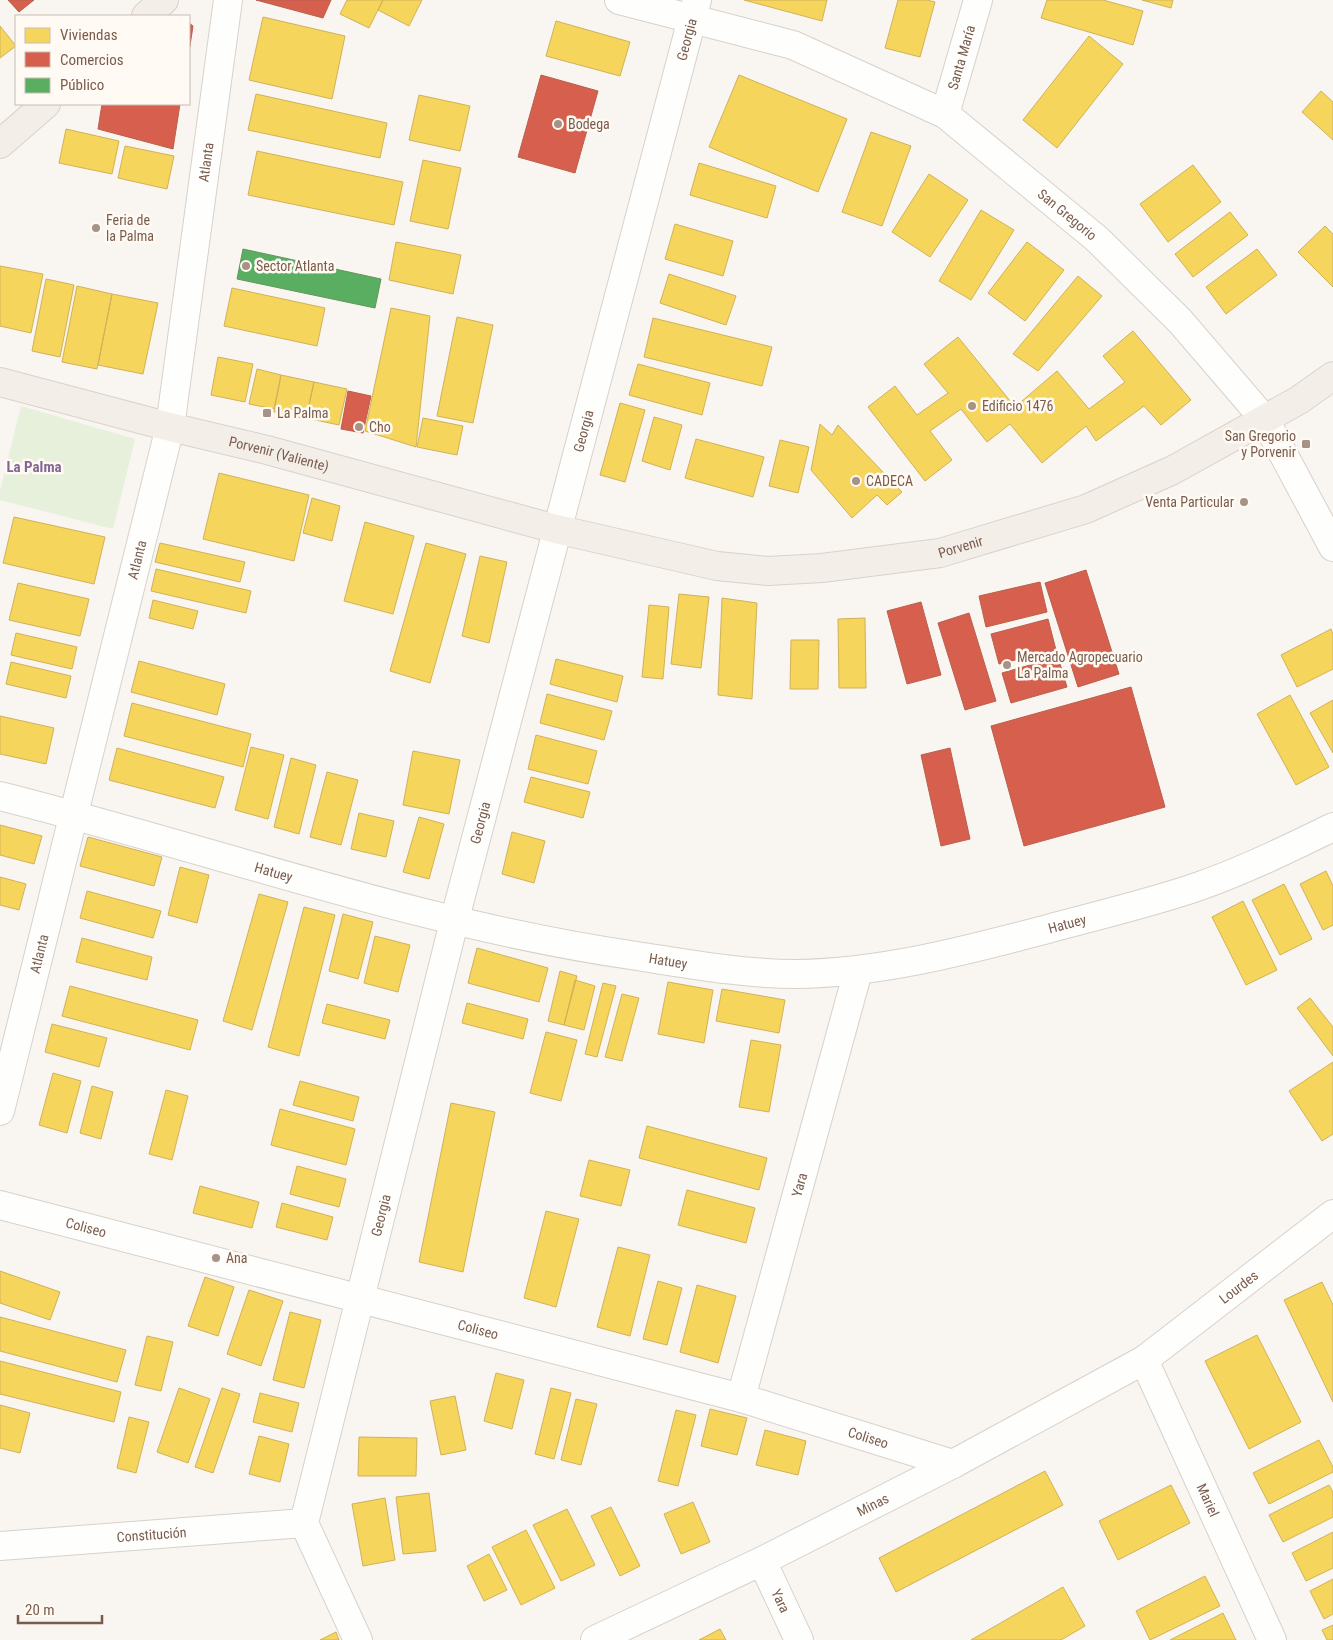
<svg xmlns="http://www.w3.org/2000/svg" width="1333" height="1640" font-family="'Roboto Condensed',sans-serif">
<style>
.green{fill:#e7f0db}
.homes{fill:#f6d55c;stroke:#d1b158}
.shops{fill:#d6604d;stroke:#ba5f4d}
.public{fill:#5aae61;stroke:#64955b}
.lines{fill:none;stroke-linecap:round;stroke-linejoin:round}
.minor-casing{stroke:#d7d1cb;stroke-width:30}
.major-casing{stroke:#dad1cc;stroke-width:30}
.minor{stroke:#fefefd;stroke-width:28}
.major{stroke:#f3eee8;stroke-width:28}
.poi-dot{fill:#a69286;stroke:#fffaf3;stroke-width:2}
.labels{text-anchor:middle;stroke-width:5;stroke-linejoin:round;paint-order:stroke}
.street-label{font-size:14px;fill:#7a5c4d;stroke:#fffaf3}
.poi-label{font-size:14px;fill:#7a5c4d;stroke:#fffaf3;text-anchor:start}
.neighbourhood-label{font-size:15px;font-weight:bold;fill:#846695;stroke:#fffaf3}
</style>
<rect width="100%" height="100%" fill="#f9f5f0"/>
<path class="green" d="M21,406l114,33 -22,90 -113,-29v-9z"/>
<path class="homes" d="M347,0h36l-14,28 -29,-14z
M383,0h39l-13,26 -31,-16z
M744,0h83l-5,21z
M898,0h29l8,2 -15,55 -35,-9z
M1047,0h56l40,11 -10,34 -92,-27z
M1142,0h31l-2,8z
M263,17l82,19 -13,63 -83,-19z
M556,21l74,21 -10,34 -74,-20z
M0,26l16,20 -16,12z
M1089,36l34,28 -66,84 -34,-28z
M739,75l108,44 -29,73 -109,-45z
M1321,91l12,11v38l-31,-28z
M256,94l131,29 -7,35 -132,-28z
M419,95l51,11 -10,45 -51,-11z
M66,129l53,12 -7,33 -53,-11z
M871,132l40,14 -29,80 -40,-14z
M125,146l49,10 -7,33 -49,-11z
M257,151l146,31 -9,43 -146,-30z
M423,160l38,8 -13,61 -38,-8z
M699,163l77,23 -9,32 -77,-23z
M1193,165l28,37 -53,40 -28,-38z
M929,174l39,26 -38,57 -38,-25z
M981,210l33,20 -43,70 -32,-19z
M1230,212l18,23 -55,42 -18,-23z
M675,224l58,17 -10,35 -58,-17z
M1325,226l8,8v53l-35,-35z
M396,242l65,13 -8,39 -64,-14z
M1027,242l37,28 -39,51 -37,-28z
M1257,249l20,26 -51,39 -20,-27z
M0,266l43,8 -12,59 -31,-7z
M669,274l67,22 -10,29 -66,-22z
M1078,276l24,20 -64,75 -25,-17z
M46,279l28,6 -14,72 -28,-6z
M77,286l35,8 -15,75 -35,-7z
M232,288l93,20 -8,38 -93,-20z
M112,294l46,9 -15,71 -45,-9z
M391,308l39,8 -14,131 -51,-16z
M457,317l36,8 -20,98 -36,-7z
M653,318l119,29 -10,39 -118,-29z
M1133,331l58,69 -30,25 -17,-19 -48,35 -10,-15 -44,37 -32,-39 -23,18 -26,-33 -31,22 22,29 -27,21 -57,-74 27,-21 22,29 31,-22 -24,-29 34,-27 57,70 42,-36 32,38 36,-27 -22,-26z
M218,357l35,7 -8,38 -34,-7z
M638,364l72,19 -8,32 -73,-20z
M257,369l24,6 -7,34 -25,-5z
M281,375l33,7 -8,37 -32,-7z
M314,382l33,7 -8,36 -33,-7z
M620,403l25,7 -20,72 -25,-7z
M654,417l28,8 -12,45 -28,-9z
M423,418l40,8 -6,29 -40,-8z
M820,424l12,11 6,-10 64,67 -15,13 -10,-10 -25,23 -41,-48z
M696,439l68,18 -11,40 -68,-19z
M780,440l29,7 -11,46 -29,-7z
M219,473l90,22 -15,66 -91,-22z
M312,498l28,8 -8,35 -29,-8z
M14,517l91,20 -11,47 -91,-21z
M365,522l49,14 -21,78 -49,-13z
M160,543l85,19 -5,20 -85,-20z
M426,543l40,11 -36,129 -40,-12z
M480,556l27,6 -18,81 -27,-7z
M156,569l95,22 -5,22 -95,-22z
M18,583l71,16 -9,37 -71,-16z
M679,594l30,3 -8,71 -30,-4z
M722,598l35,5 -5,96 -34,-4z
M153,600l45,11 -5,18 -44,-11z
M649,605l20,2 -6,72 -21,-2z
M865,618l1,70h-27l-1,-69z
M1331,629l2,5v35l-36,18 -16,-32z
M16,633l61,14 -5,22 -61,-14z
M791,640h28l-1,49h-28z
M556,659l67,17 -6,26 -67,-18z
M139,661l86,23 -8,31 -86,-23z
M11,662l60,14 -5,22 -60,-14z
M547,694l65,17 -8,29 -64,-17z
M1290,695l39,72 -33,18 -39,-71z
M1333,700v53l-23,-40z
M132,703l119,31 -8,33 -119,-31z
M0,716l54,12 -8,36 -46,-10z
M536,735l61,16 -9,33 -60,-15z
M251,747l33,8 -16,64 -33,-9z
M117,748l107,29 -9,31 -106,-28z
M413,751l47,9 -11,54 -46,-9z
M291,758l25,7 -17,69 -25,-7z
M327,772l31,8 -17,65 -31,-8z
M531,777l59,15 -7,26 -59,-16z
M359,813l35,8 -8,36 -35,-8z
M419,817l25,7 -15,55 -26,-7z
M0,825l42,11 -8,28 -34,-9z
M512,832l33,9 -11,42 -32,-9z
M88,837l74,20 -8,29 -74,-20z
M180,867l29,8 -12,48 -29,-8z
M1326,871l7,15v39l-10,5 -23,-46z
M0,877l26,7 -7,26 -19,-5z
M1284,884l28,55 -32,16 -28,-55z
M87,891l74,20 -8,27 -73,-20z
M259,894l29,8 -36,128 -29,-9z
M1243,901l34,69 -31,15 -34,-68z
M304,907l31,8 -36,141 -31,-9z
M343,914l30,8 -15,57 -29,-8z
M375,936l35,9 -12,47 -34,-9z
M82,938l70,19 -5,23 -71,-18z
M477,948l71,20 -9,34 -71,-19z
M560,971l17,5 -13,49 -16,-4z
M575,980l20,6 -11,44 -20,-5z
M668,982l45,8 -9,53 -46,-9z
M603,983l13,3 -19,71 -12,-3z
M70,986l128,34 -8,30 -128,-34z
M722,989l63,11 -6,33 -63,-12z
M622,994l17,4 -17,63 -17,-4z
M1310,998l23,29v29l-36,-48z
M467,1003l61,16 -5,20 -61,-16z
M327,1004l63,16 -5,19 -63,-16z
M52,1024l55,14 -8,29 -54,-15z
M546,1032l31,8 -16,61 -31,-8z
M751,1040l30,5 -12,67 -30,-5z
M1333,1062v72l-11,7 -33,-50z
M53,1073l28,8 -14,52 -28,-8z
M300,1081l59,16 -6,24 -60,-16z
M92,1086l21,6 -12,47 -21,-6z
M166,1090l22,6 -16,64 -23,-6z
M451,1103l44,9 -32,160 -44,-10z
M280,1109l75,20 -9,36 -75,-20z
M647,1126l120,32 -8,32 -120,-32z
M589,1160l41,10 -9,36 -41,-10z
M297,1166l49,13 -7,28 -49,-13z
M200,1186l59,16 -7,26 -59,-15z
M687,1190l68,18 -9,35 -68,-18z
M282,1203l51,14 -6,23 -51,-13z
M546,1211l33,8 -23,88 -32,-9z
M618,1247l32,8 -20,81 -33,-9z
M0,1271l60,21 -10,28 -50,-17z
M205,1277l29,10 -16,49 -30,-10z
M658,1281l24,7 -15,57 -24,-6z
M1322,1282l11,23v97l-49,-102z
M697,1285l39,11 -18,67 -38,-11z
M249,1290l34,11 -22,65 -34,-12z
M290,1312l31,8 -17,68 -31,-8z
M0,1317l126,33 -9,32 -117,-31z
M1257,1335l44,87 -52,27 -44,-88z
M147,1336l26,6 -12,49 -26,-6z
M0,1361l121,31 -7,30 -114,-28z
M496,1373l28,7 -12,49 -28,-8z
M179,1388l31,11 -22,64 -31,-11z
M222,1388l18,6 -27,79 -18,-6z
M551,1388l20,5 -17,66 -19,-5z
M260,1393l39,10 -7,29 -39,-10z
M455,1396l11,54 -25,5 -11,-54z
M576,1399l21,5 -16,61 -20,-5z
M0,1405l30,8 -10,40 -20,-5z
M710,1409l37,9 -10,37 -36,-9z
M676,1410l20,5 -18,71 -20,-5z
M129,1417l20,5 -13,51 -19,-5z
M765,1430l41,11 -8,34 -42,-10z
M259,1436l30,8 -9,38 -31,-8z
M359,1437l58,1 -1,38h-58z
M1319,1440l14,27v5l-64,32 -16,-31z
M1045,1471l18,34 -167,87 -17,-34z
M1171,1485l19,38 -72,37 -19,-39z
M1329,1485l4,7v25l-50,25 -14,-27z
M429,1493l7,58 -33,3 -7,-57z
M385,1498l10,62 -32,6 -11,-62z
M693,1502l17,40 -29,12 -17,-40z
M611,1507l29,59 -20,10 -29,-60z
M567,1509l28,56 -34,16 -28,-56z
M526,1530l29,58 -34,17 -29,-58z
M1333,1532v36l-27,13 -14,-28z
M489,1554l18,36 -23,11 -17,-35z
M1205,1576l15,30 -70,34 -14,-29z
M1333,1579v35l-9,5 -14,-28z
M1063,1587l22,39 -24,14h-90z
M1223,1613l13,27h-66z
M1333,1625v15h-6l-5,-10z
M720,1629l6,11h-27z
M336,1632l3,8h-19z"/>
<path class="shops" d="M8,0h26l-15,12z
M256,0h75l-8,18z
M189,23l4,3 -4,26z
M541,75l57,16 -23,82 -57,-16z
M102,104h78l-7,45 -75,-20z
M348,391l23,5 -8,37 -22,-4z
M1086,570l33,104 -41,13 -33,-104z
M1040,582l7,30 -61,15 -7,-31z
M921,602l20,73 -34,9 -20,-73z
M969,613l27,88 -31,9 -27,-87z
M1048,619l8,31 -57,14 -8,-30z
M1058,657l9,30 -56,16 -9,-30z
M1131,687l34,120 -141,39 -33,-120z
M950,748l20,91 -29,7 -20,-91z"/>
<path class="public" d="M243,249l138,30 -6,29 -138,-29z"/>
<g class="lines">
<g class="minor-casing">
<g id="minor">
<path id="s1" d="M619,0l174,45 152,69 152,125 83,82 85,99 68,127"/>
<path id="s2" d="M945,114l33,-114"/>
<path id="s3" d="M0,796c212,53 420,129 637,160 52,8 106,18 159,18 83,-1 164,-22 244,-43 51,-14 103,-26 154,-43 47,-16 94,-39 139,-61"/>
<path id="s4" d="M0,1111l170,-684 58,-427"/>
<path id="s5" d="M0,1205l741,193 212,66"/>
<path id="s6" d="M1144,1360l128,280"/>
<path id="s7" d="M741,1398l117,-427"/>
<path id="s8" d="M0,1546l304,-23"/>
<path id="s9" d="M762,1561l37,79"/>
<path id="s10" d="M358,1640l-54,-117 150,-601 243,-922"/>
<path id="s11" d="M595,1640l167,-79 191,-97 191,-104 189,-146"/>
</g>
</g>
<g class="major-casing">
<g id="major">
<path d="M146,16l18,-16"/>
<path d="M0,144l46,-40"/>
<path id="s12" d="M0,382l170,45 97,23 289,79 161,37 51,5 54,-3 118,-15 146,-44 87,-39 126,-70 34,-24"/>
</g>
</g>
<use href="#minor" class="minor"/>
<use href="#major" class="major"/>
</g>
<g class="poi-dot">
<circle cx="558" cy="124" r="5"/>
<circle cx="96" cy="228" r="5"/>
<circle cx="246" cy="266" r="5"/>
<circle cx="972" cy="406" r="5"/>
<rect x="262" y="408" width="10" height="10" rx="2.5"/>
<circle cx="359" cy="427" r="5"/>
<rect x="1301" y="439" width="10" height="10" rx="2.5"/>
<circle cx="856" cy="481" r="5"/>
<circle cx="1244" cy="502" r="5"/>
<circle cx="1007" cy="665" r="5"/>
<circle cx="216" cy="1258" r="5"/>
</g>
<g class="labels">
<g class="street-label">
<text dy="5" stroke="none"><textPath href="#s10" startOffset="1661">Georgia</textPath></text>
<text dy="5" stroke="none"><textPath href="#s2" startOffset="59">Santa María</textPath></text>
<text dy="5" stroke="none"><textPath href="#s4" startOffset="972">Atlanta</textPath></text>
<text dy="5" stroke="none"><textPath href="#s1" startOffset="505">San Gregorio</textPath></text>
<text dy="5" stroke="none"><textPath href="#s10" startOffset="1256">Georgia</textPath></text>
<text dy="5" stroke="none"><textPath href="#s12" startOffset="288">Porvenir (Valiente)</textPath></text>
<text dy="5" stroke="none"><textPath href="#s12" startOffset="986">Porvenir</textPath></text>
<text dy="5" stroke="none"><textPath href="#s4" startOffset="568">Atlanta</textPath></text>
<text dy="5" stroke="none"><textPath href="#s10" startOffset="851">Georgia</textPath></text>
<text dy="5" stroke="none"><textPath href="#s3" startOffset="284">Hatuey</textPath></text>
<text dy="5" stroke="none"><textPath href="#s3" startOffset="1094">Hatuey</textPath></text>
<text dy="5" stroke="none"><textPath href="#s4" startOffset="162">Atlanta</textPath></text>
<text dy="5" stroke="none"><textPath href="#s3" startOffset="689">Hatuey</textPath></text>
<text dy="5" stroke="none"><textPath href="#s7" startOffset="221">Yara</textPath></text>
<text dy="5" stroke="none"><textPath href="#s10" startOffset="446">Georgia</textPath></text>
<text dy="5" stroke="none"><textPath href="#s5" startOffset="89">Coliseo</textPath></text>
<text dy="5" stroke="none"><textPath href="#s11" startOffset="736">Lourdes</textPath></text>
<text dy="5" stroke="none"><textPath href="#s5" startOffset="494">Coliseo</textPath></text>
<text dy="5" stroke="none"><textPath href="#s5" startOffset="899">Coliseo</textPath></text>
<text dy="5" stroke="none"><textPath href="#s6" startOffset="154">Mariel</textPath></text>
<text dy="5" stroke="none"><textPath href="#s11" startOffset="309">Minas</textPath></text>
<text dy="5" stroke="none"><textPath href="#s8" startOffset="152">Constitución</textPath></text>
<text dy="5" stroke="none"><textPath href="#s9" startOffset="44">Yara</textPath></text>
</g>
<g class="poi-label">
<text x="568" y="129">Bodega</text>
<text x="106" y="225">Feria de<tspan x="106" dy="16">la Palma</tspan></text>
<text x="256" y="271">Sector Atlanta</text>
<text x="982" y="411">Edificio 1476</text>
<text x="277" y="418">La Palma</text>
<text x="369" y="432">Cho</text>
<text x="1296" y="441" text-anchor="end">San Gregorio<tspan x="1296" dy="16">y Porvenir</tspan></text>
<text x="866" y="486">CADECA</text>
<text x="1234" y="507" text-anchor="end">Venta Particular</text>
<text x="1017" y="662">Mercado Agropecuario<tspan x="1017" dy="16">La Palma</tspan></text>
<text x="226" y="1263">Ana</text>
</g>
<g class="neighbourhood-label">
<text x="34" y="472">La Palma</text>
</g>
</g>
<rect x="15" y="15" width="175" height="90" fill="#fffaf3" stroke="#cabbb1"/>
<rect x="25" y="28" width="25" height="15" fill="#f6d55c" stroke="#cabbb1"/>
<text x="60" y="40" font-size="15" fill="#7a5c4d">Viviendas</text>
<rect x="25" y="52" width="25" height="15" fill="#d6604d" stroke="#cabbb1"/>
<text x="60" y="65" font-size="15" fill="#7a5c4d">Comercios</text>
<rect x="25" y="78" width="25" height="15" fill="#5aae61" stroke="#cabbb1"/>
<text x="60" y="90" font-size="15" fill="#7a5c4d">Público</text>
<path d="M18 1615v8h84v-8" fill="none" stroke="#7a5c4d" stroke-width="2.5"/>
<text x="25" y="1615" font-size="15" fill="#7a5c4d" stroke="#fffaf3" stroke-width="4" paint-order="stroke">20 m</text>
</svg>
